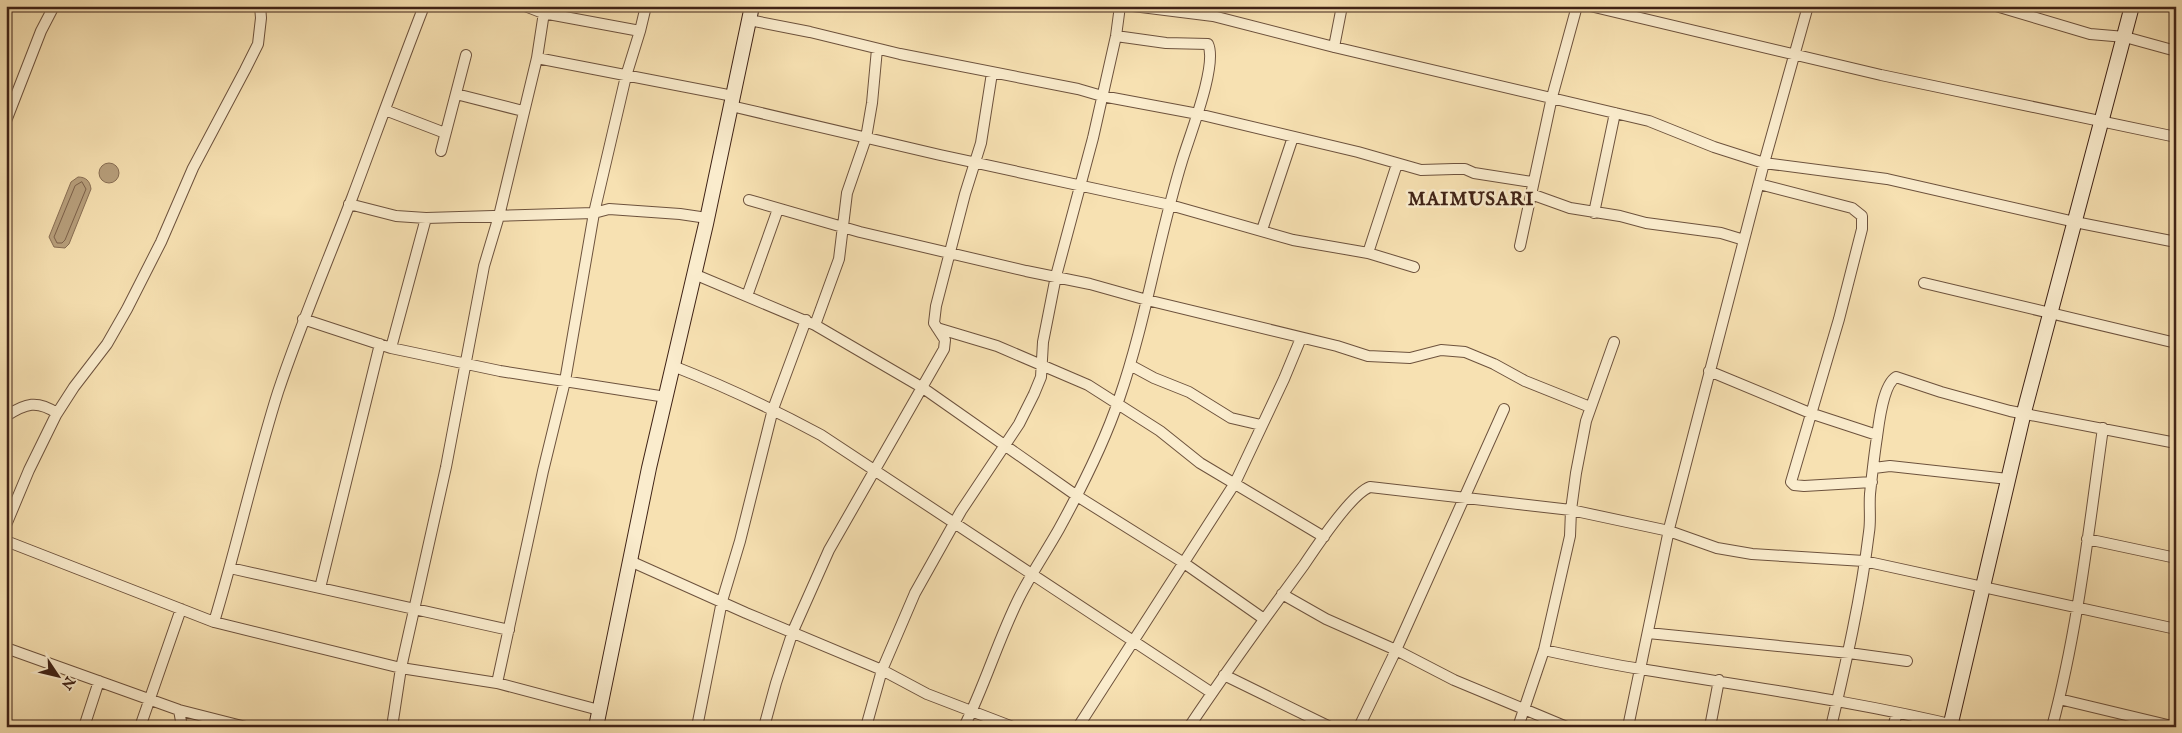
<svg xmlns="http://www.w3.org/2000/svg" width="2182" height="733" font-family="'IM FELL English',serif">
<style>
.water{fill:#b8a07d;stroke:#886e54}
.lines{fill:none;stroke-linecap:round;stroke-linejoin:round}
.shore{stroke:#7c614a;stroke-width:1}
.street-casing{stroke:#6d523d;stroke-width:12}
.secondary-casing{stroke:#3f2216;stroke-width:16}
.street{stroke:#faeccd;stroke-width:10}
.secondary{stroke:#faeccd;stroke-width:14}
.labels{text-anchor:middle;stroke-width:5;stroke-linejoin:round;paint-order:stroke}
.district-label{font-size:19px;font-weight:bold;letter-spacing:1px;fill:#3f2216;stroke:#faeccd}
</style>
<rect width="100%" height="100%" fill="#f7e1b2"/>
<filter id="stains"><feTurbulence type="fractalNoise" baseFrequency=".004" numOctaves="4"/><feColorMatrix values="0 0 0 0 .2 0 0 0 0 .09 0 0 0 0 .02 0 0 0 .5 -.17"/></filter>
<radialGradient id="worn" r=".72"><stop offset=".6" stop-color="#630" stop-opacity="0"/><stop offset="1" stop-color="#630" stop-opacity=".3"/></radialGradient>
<path class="water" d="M99 173a10 10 0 1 1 20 0a10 10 0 1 1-20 0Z
M78,177c8,0 12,4 13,12l-22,55 -4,4 -11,-1 -5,-10 22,-55z"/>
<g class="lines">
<path class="shore" d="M82,182l4,7 -21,51 -3,3h-5l-3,-6 21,-51z"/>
<g class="street-casing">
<path id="street" d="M525,6l18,7 97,18 6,-25
M1133,6l80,10 121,31 315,74 65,26 50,16 123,16 188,43 101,20
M1590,6l291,69 295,62
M1996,6l94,28 35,3 51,14
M749,20l61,12 90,22 178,35 24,7 96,18 160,38 63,18 33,-1h11l9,4 58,9
M1334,47l8,-41
M537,58l196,38
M456,94l67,17
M731,106l209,49 230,50 123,35 75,13 46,14
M385,110l60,23
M6,121l35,-90 13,-25
M441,151l25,-96
M1759,184l93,24 10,8v13l-23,90 -48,163 3,3 10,1 68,-4
M1531,194l39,14 50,8 26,7 75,10 23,7
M749,200l111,32 166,39 64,13 57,16 190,46 31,10 42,2 31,-8 24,2 29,12 31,17 65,26
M349,204l47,12 30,2 168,-5 15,-4 71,5 27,4
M1594,213l21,-100
M1262,230l31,-93
M1520,246l32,-149 25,-91
M1368,253l29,-89
M694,274l121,51 108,63 154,108 107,67 80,56
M1924,283l252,60
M747,296l31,-87
M303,319l88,29 109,23 166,26
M815,325l24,-66 8,-66 19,-55 6,-35 5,-54
M937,328l60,18 91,39 72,46 40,32 124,74
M391,348l35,-130
M1130,365l24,13 35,14 42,26 30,7
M673,366c51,20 100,43 148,69l391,258
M1709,371l101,42 67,22
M6,416c20,-13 31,-16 51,-3
M1874,468l16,-2 118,13
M6,525l23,-55 27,-55 18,-28 33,-43 20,-35 34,-67 32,-74 52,-98 13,-26 3,-26 -1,-12
M2087,539l89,19
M6,541l208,81 187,46 96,15 102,27
M630,561l116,52 136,57 45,24 86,33
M230,568l279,62
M320,588l60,-244
M1282,594l44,25 70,31 58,30 113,47
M214,622c23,-76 40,-154 64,-230 22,-66 49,-129 74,-194 24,-64 47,-128 72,-192
M1648,633l201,20 58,8
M6,648l173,62 67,17
M1544,650c32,7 64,14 97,19 107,18 215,32 321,58
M1224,675l106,52
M497,683l46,-212 22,-90 29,-168 32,-137 14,-45
M2059,699l117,28
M179,710l3,17
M84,727l15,-46
M140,727l41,-118
M392,727l9,-59 45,-201 38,-201 15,-50 38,-158 8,-52
M697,727l25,-126 18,-60 33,-132 33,-89
M764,727l12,-44 17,-52 36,-81 115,-201 1,-9 -11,-17 2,-17 29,-112 16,-51 11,-70
M866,727l16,-57 33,-77 46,-82 58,-87 15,-30 7,-17 2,-35 13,-66 37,-138 23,-102 4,-30
M964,727c21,-42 34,-87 55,-129 12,-24 27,-46 40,-69 23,-42 45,-85 60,-130 27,-78 39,-160 63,-238 7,-24 36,-96 26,-117l-42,-1 -50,-7
M1078,727l157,-244 49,-104 17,-41
M1189,727c37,-55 76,-109 115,-162 12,-18 48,-72 66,-78l201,23 98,21 48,17 35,6 112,7 312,68
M1359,727l37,-77 108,-241
M1518,727l26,-77 26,-114 1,-26 5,-37 10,-52 28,-79
M1628,727l42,-202 94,-362 44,-157
M1710,727l9,-47
M1831,727c15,-64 30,-129 38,-195 2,-12 0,-25 1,-38 2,-19 4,-38 7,-57 2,-15 6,-52 19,-60l45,15 69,19 166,32
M1893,727l4,-14
M2052,727c26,-97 37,-200 51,-299"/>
</g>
<g class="secondary-casing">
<path id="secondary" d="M596,727l53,-259 57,-244 46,-218
M1950,727l74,-315 108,-406"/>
</g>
<use href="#street" class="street"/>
<use href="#secondary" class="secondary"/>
</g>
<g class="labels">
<g class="district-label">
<text x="1471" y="205">MAIMUSARI</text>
</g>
</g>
<rect width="2182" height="733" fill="none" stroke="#f7e1b2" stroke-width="25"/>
<rect x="8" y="8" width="2167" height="718" fill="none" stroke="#3f2216" stroke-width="2.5"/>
<rect x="12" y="12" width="2157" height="708" fill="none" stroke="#3f2216"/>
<g transform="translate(58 676) rotate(125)" stroke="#faeccd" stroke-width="4" paint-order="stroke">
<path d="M0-4L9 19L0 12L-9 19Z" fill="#3f2216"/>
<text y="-8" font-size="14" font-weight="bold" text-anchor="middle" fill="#3f2216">N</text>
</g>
<rect width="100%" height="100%" filter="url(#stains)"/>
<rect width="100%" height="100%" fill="url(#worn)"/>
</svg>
